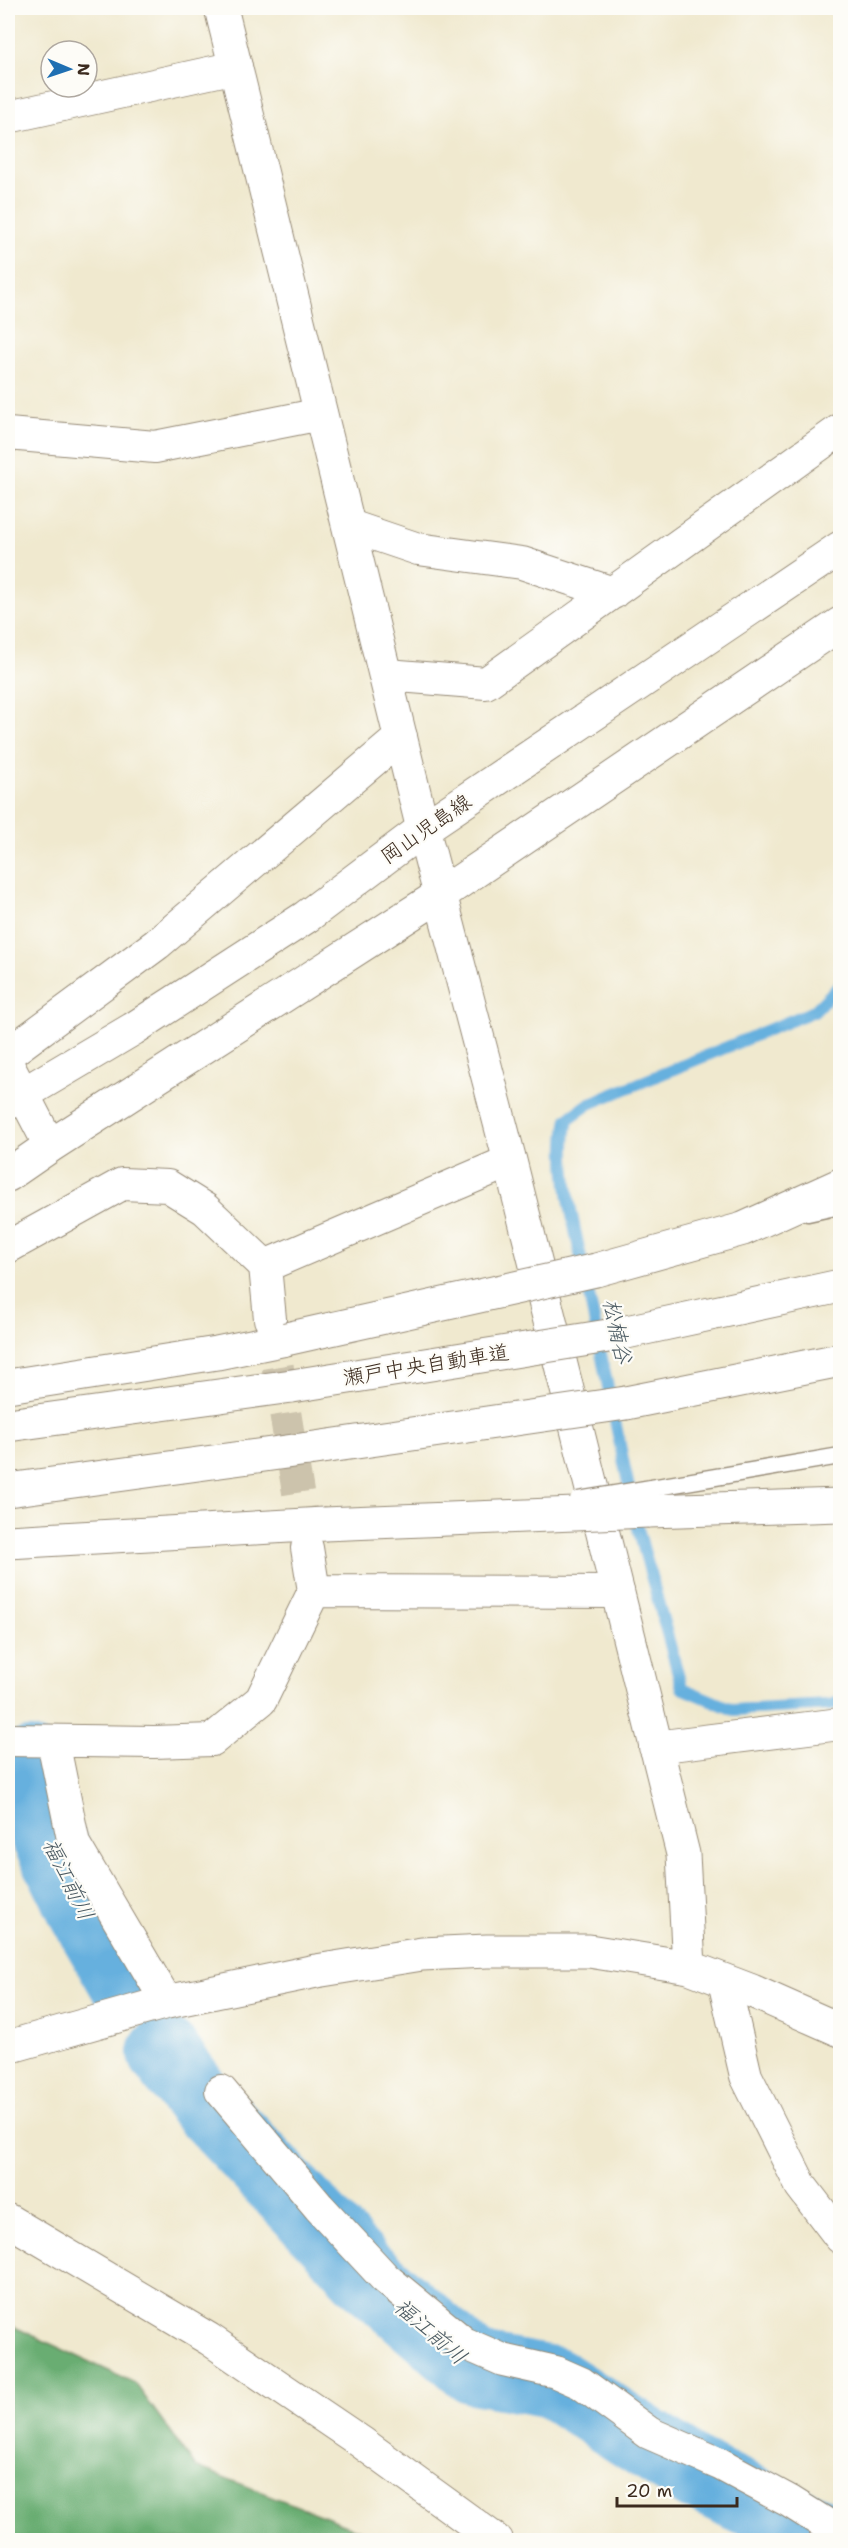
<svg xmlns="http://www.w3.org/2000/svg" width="848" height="2548" font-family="'Shantell Sans','Klee One',sans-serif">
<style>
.forest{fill:#69ad72;stroke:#526c48;stroke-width:1.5}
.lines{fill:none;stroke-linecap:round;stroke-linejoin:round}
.stream{stroke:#66b0de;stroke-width:12}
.river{stroke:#66b0de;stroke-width:72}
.street-tunnel{stroke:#ccc3ac;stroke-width:32;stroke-dasharray:32 16;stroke-linecap:butt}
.lane-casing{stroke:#968a76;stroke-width:19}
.street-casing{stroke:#968a76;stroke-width:34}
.secondary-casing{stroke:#968a76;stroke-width:35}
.primary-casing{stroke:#968a76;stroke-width:35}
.highway-casing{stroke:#968a76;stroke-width:35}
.lane{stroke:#fff;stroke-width:16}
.street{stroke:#fff;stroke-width:32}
.secondary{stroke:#fff;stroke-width:33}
.primary{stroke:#fff;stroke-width:33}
.highway{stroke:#fff;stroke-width:33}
.lane-bridge-casing{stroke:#968a76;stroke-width:19;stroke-linecap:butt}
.highway-bridge-casing{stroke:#968a76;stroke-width:35;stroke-linecap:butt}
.lane-bridge{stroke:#fff;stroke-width:16}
.highway-bridge{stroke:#fff;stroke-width:33}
.labels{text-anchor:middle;stroke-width:4.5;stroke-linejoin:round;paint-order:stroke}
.street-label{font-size:21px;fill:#3b2a1e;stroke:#fdfcf7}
.water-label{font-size:22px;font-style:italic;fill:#4a5961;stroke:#fdfcf7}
</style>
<rect width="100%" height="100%" fill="#fdfcf7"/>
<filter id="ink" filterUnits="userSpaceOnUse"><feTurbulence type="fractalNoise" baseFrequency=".0167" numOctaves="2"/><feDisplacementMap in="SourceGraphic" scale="12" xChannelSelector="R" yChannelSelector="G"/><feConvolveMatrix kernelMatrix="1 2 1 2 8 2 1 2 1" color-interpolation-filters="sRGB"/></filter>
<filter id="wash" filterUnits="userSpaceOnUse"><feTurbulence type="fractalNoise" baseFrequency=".008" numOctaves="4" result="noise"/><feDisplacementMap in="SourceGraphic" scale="24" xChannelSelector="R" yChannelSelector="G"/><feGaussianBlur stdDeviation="1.35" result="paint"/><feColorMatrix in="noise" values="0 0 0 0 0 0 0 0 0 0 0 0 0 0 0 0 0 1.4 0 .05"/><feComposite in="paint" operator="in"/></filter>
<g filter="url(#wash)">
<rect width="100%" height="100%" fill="#f0e9cf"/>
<path class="forest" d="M8,2324l127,59 60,83 189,74h-376z"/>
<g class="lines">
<path class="stream" d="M631,1497c-15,-70 -29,-140 -44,-211 -10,-51 -30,-116 -19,-167l21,-15 225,-93 26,-26
M634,1514l48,174 52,22 96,-5 10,-3"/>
<path class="river" d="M29,1764l15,67 41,82 42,73
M164,2053l34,45 165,174 111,96 78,14 141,91 139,67"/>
</g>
</g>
<g filter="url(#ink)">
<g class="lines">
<path class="street-tunnel" d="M270,1319l37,229"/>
<g class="lane-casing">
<path id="lane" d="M808,1213l32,-7
M645,1489l195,-33"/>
</g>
<g class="street-casing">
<path id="street" d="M8,117l228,-50
M8,434l147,13 166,-33
M350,526l68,23 104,14 91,30
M387,675l99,8 354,-253
M8,1054l149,-110 244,-207
M8,1065l42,81
M8,1247l114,-63 46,2 37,23 60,57 5,53
M265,1266l245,-105
M314,1591l304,1
M8,1740l146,2 58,-2 49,-40 53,-109 -7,-43
M53,1741l21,103 93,158
M655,1747l185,-23
M724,1981l22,95 55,110 39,51
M221,2091l98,116 66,71 79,65 39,17 53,12 25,11 68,50 71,31 69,37 51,32
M8,2220l201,119 152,103 135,98"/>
</g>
<g class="secondary-casing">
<path id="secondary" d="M221,8l202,821 87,332 173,693 6,113
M8,2047l159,-45 149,-31 106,-17 65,-3h102l100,16 63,24 88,39"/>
</g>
<g class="primary-casing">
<path id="primary" d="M8,1103l125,-74 173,-112 117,-88 417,-281
M8,1175l42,-29 390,-251 400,-271"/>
</g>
<g class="highway-casing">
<path id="highway" d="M596,1270l147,-41 97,-44
M608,1336l232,-50
M8,1386l209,-33 69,-14
M626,1403l214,-43
M8,1425l284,-39
M8,1490l300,-41
M648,1511l192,-6
M8,1542l316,-18"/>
</g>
<use href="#lane" class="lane"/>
<use href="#street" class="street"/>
<use href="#secondary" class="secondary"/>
<use href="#primary" class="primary"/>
<use href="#highway" class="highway"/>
<g class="lane-bridge-casing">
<path id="lane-bridge" d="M578,1500l67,-11"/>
</g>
<g class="highway-bridge-casing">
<path id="highway-bridge" d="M286,1339l310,-69
M292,1386l316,-50
M308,1449l318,-46
M324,1524l324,-13"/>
</g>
<use href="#lane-bridge" class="lane-bridge"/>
<use href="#highway-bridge" class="highway-bridge"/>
</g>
</g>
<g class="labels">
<g class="street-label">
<text transform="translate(426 829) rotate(-35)" y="7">岡山児島線</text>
<text transform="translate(426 1365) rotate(-9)" y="7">瀬戸中央自動車道</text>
</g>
<g class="water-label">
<text transform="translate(618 1331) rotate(78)" y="8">松楠谷</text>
<text transform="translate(69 1879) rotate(64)" y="8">福江前川</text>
<text transform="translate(431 2331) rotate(41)" y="8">福江前川</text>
</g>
</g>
<rect width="848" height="2548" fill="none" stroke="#fdfcf7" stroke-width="30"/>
<g transform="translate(69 69) rotate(92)"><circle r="28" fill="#fdfcf7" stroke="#afa8a0" stroke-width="1.5"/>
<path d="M0-4.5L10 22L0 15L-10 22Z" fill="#1f6fb2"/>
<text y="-9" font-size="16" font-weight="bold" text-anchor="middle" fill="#3b2a1e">N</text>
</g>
<path d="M617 2497v9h120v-9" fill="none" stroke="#3b2a1e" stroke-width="3"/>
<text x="626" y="2497" font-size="18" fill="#3b2a1e" stroke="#fdfcf7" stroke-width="4.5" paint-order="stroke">20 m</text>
</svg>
